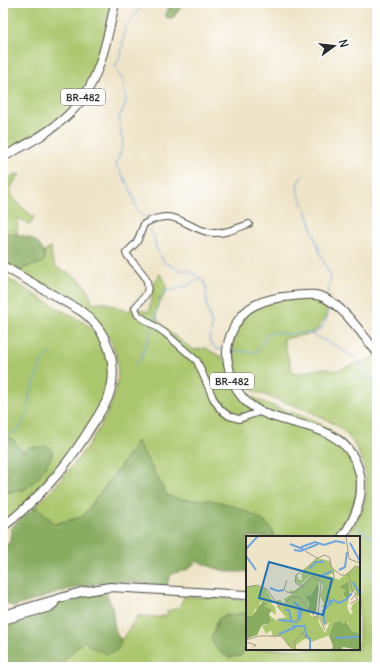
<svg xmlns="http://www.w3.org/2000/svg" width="380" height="670" font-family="Delius,sans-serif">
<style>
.green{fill:#abc76d;stroke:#6b794c}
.forest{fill:#88ac60;stroke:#5a6c46}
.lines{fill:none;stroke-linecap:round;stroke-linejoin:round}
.stream{stroke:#6ea5dd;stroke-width:1}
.minor-casing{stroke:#484742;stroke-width:8}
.highway-casing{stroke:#484742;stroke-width:10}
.minor{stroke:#fff;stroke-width:6}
.highway{stroke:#fff;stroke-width:8}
.labels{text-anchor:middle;stroke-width:4;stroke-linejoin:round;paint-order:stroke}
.shield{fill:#fff;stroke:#6b6b6b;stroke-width:1}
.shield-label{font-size:10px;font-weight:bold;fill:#2b2b2b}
.inset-river{fill:none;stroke:#6ea5dd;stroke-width:2}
.inset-road{fill:none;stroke:#a09a89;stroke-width:1}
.view{fill:#1f6fb2;fill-opacity:0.15;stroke:#1f6fb2;stroke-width:2}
.inset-edge{fill:none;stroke:#2b2b2b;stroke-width:2}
</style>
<rect width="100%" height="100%" fill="#fff"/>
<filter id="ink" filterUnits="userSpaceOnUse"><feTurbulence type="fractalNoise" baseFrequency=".025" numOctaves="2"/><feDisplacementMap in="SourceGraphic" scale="8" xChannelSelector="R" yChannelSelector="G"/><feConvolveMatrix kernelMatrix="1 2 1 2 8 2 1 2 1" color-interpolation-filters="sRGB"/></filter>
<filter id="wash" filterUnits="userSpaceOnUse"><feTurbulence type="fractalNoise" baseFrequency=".012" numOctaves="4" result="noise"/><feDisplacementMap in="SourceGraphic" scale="16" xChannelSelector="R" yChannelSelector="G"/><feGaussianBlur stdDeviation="0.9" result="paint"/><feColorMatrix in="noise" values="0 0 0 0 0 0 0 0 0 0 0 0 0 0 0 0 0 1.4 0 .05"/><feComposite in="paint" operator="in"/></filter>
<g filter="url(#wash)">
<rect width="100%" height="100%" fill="#eee4c7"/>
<path class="green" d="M3,3h110c-11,41 -19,92 -55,119 -18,13 -37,23 -55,34z
M20,174c-3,4 -7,9 -9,14 -3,9 16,24 23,29l-4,8 -12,-7 -1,16h-14v-51l11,-8z
M51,247l1,12 5,9c20,9 29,12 35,35h15l14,6 9,2 2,-4 17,5 5,-29 6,-9c18,19 -10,28 -2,46 5,10 27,23 36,30l12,-2c5,4 15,8 18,11 10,11 11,26 24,35 36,24 89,18 105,67 3,8 5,15 5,24 -1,19 -8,37 -21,52h-63v-4l-63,-33 -37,-1 -7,-4 -30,-54 -18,27 -37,49 -28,7 -15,-16 -4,-1c24,-21 71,-80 79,-111 6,-20 6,-43 -7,-61 -18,-21 -63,-45 -87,-61l4,-6 17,-5 4,-3 -1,-8z
M3,276l86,50 8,8 9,15 5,22 -4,26 -54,85 -50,41v-30l21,-3 9,-8 20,-27 -2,-7c-6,-2 -11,1 -17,-1 -14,8 -15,0 -25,-9l-6,1z
M312,296l17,6 -4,16 -11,15 -31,6 10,35 31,-6 11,3 35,-12 7,-6v314h-319l25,-26 34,9 4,-7 -2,-4 4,-1 15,-22 20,1 10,-2 -1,-4c11,-2 14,-5 17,-15l63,4v13l-24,3 -7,6 -2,8 14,27 13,-1 6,-12v5h112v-112h-15c9,-11 16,-21 20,-34 8,-28 -6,-65 -30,-79 -24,-15 -54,-23 -80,-33l-12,-13 -8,-14 -1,-25 7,-20 24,-17z"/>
<path class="forest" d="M153,3h31l-11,15h-6l-2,-4 4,-5 -1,-2 -5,-2 -7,2z
M7,233c19,3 35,4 38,27l-4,3 -17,5 -3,4 -18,-3v-35z
M9,438l4,1 7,12h6l3,-3 17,-2 5,2c5,10 -19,40 -29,42 -7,2 -13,0 -19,3v-54z
M137,441l30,54c13,7 28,4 43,5 16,2 64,18 64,37h-27v34c-18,4 -35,-4 -51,-10 -10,14 -13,7 -25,14l-5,11 -36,-4h-23l-37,7 -57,18 -10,-7v-52l7,-6 1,-15 24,-20 4,1 15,16 28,-7 37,-49z
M104,589l8,18 3,22 6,14 -4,7 -10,4 -19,-8 -2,-5h-3l-25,26h-19l-2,-2 -9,2 -8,-4h-6l-11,4v-47z
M241,613h6v31l-6,12 -13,1 -6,-3 -7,-7 -4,-8 8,-21z"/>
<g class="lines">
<path class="stream" d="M144,3l-19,25 -4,27 -6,12 9,15 2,18 -1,6 -6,11 4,28 -7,20 13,21 9,25 9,8
M303,176l-5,6 -1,10 8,15 16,49 10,21 -4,18
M149,224l1,7 4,6 2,11 8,14 16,8 10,1 13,9 3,7 1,19 5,20 -3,15 7,8 7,1
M154,323l6,-26 4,-5 17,-4 19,-9
M310,334l11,-5 6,-11v-13
M230,351l26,1 7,-9 4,-9 8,-2 12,2 19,-2 30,14 22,14 3,3 5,13 11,5
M135,365l6,-7 11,-30
M3,443l8,-9 10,-7 8,-18v-11l14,-39 8,-7
M356,526l21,15
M359,566l18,13
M32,667h9"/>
</g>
</g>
<g filter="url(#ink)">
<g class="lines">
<g class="minor-casing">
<path id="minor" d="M249,224c-12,4 -24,10 -36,9 -27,-3 -37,-28 -69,-9l-7,18 -11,11c7,13 26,23 21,39 -3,7 -9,11 -12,16l3,7 27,18 32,28 16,37 7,11 9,7 10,3 23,-8
M3,621l47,-13 5,-4 1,-5"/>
</g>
<g class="highway-casing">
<path id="highway" d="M3,157c24,-13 48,-25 67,-44 29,-27 37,-73 45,-110
M3,266l78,45c27,19 39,56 27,87 -6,13 -15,25 -22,37 -24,37 -48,64 -83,92
M342,537c13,-17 22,-40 18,-62 -13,-59 -76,-43 -111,-71 -15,-12 -20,-30 -22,-48 -1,-18 11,-43 28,-51 11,-6 25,-8 38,-9 11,-1 22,-3 32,2 19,9 38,38 52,54
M3,615l78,-23 29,-5 137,8"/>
</g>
<use href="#minor" class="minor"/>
<use href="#highway" class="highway"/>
</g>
</g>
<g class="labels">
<g class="shield">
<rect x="61" y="89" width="44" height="16" rx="3"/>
<rect x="210" y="373" width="44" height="16" rx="3"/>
</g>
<g class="shield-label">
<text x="83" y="101">BR-482</text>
<text x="232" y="385">BR-482</text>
</g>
</g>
<g transform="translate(246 536)">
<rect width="114" height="114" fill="#eee4c7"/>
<path d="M71,22l13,3 5,12 -7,2 11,5 15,-13h6v30l-4,-1v-5l-6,1 -3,-11 -8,6 6,3 -2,4 3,6 3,-2 -2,9 3,7 3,-1 -2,-4 2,-5 7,-5v35l-8,-3 -5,-10 -3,3 -7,-3 -7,14 -19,7 -5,-4 -10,7 -1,5 -7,-4 -6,-10 -12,1 3,-1 -2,-6 -5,4 -4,-8 6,-2 2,-8 6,4v4l1,-5 9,-2 -10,-11 4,1 3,-1h-4l-3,-6h5l3,6 2,-2 -2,-5 8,-5 -3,-4 5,1 9,-7 8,-8 7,3 -8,-3 -10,9 -5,-4 1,-7 3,6h3v-9zM74,44l3,6 -3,10 4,8 -2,2 3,4 -5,7 4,9 6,-4 -5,11 -6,-10 -1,-9 -2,3 -5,-1 -4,-10h3v-3l-5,-7 6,-1 5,-9h3zM9,49l11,4 7,13 -2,2 4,3 1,8 -12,-9 4,-3 -4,-2 -4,1 -1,7h-4l-3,8 -6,-1v-29z" fill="#abc76d" fill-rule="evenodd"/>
<path d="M102,45l2,14 -3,5 -4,-6 2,-4 -6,-3zM70,50h3l-3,27 -4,1 -4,-6 2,-5 -5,-7 6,-1zM17,65l5,2 -4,3 8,4 -3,4 2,7 -3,3 -6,1 -5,10 -11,4v-23h6zM93,85l5,3 2,-3 6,10 8,3v16l-17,-3 -2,3h-10l2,-4 -4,-10 5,-13z" fill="#88ac60"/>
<path class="inset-river" d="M104,7l10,18M44,8l13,5M55,11l14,-5 9,3 12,-4 9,2M0,13l12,-13M48,14l7,1 17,-7M0,20l10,14M63,33l7,-7h6v-2M93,34l6,-3 2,-15M73,41l13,-6M107,46l7,12M24,52l8,3 6,-1M48,66l8,7 -3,12M82,66l6,-2 5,3 8,-4 5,-6M39,74h4l2,10M33,84l19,2M52,85l1,-12M79,88l-2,-13 9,-9M46,90h13l1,9 4,4v11M33,98l17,-7M90,102l24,-1"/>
<path class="inset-road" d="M100,0l3,23 11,4M59,15l12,7M103,38l3,17 4,3 -5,6M41,44l-3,9 3,3 6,1 12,-8M0,51l12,-2 9,4 12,18 13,-10h7l16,20 3,-2 3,-33 -9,-6 -8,9h-6l-3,-3 1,-7 11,-7 10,-10 8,-3 5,3 1,9 10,8h6l8,-9 5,1M84,64l-2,-4 6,-18 -1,-7M104,68l8,-5 -3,-3M72,79l7,15M0,104l13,-4h22l13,14M0,106l10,3 -3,2M50,114l-2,-9 8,-6v-4l4,8"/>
<path class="view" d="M23,26l63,17 -9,36 -64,-17z"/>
<rect width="114" height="114" class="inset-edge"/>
</g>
<rect width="380" height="670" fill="none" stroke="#fff" stroke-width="16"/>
<g transform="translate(334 46) rotate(75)" stroke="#ffffff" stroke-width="3" paint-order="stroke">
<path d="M0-3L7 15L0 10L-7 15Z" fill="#2b2b2b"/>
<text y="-6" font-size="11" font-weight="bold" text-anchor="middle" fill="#2b2b2b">N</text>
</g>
</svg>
